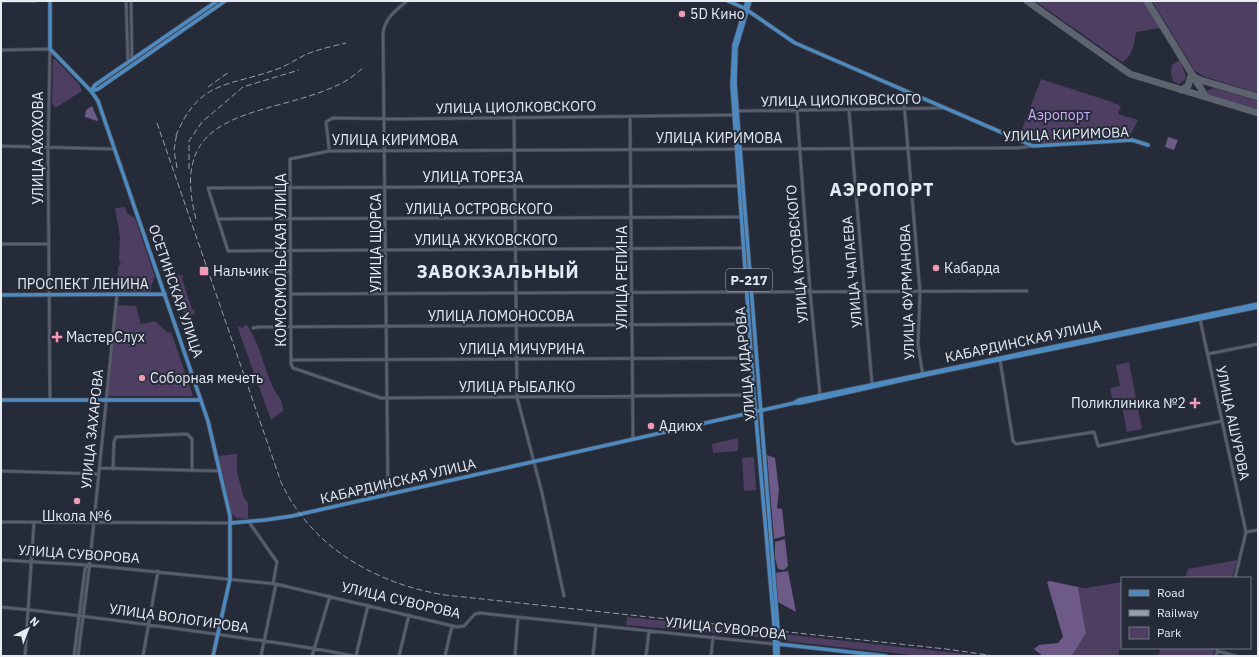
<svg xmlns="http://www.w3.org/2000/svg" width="1259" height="657" font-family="'IBM Plex Sans',sans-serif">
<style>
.green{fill:#4e3e62}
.forest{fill:#6d5a88}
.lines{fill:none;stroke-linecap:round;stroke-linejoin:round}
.taxiway{stroke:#5e646f;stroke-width:7}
.minor-casing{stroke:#424752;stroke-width:4}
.major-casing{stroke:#424752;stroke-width:5}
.minor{stroke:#585e6d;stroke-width:2.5}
.major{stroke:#4e89bf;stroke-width:3.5}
.rail{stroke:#979ca6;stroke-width:1;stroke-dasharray:6 3;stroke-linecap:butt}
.poi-dot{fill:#f09ab6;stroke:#252b38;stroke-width:1.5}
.labels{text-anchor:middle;stroke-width:4;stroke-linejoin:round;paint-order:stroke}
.shield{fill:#252b38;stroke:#adb1bc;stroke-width:1}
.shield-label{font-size:13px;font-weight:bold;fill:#e7ebf4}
.poi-label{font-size:14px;fill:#e7ebf4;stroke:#252b38;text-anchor:start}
.street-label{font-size:14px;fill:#e7ebf4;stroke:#252b38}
.park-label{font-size:14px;fill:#ccaef6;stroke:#252b38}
.district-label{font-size:18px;font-weight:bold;letter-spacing:1px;fill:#e7ebf4;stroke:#252b38}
</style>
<rect width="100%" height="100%" fill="#252b38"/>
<path class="green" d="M1035,1h109l16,27 -24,4c-2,12 -3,24 -14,30z
M1152,1h106v92l-53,-16 -10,-6z
M55,59l24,25 3,7 -27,17 -3,-5 1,-43z
M1178,61h2l6,15 -1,4 -6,4 -6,-3 -2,-7 1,-9z
M1041,79l71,23 9,4 -3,8 20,6 -9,18 -89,6 -21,-7z
M1214,88l44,13v8l-49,-14 -3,-4z
M125,207l2,6 8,5 20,59 -4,9v6l-35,-1v-8h2v-15l3,-6 -2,-2 1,-23 -5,-29z
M179,275h4l-1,4 10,30 3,2 -1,3 -7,2 -3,-2 -11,-34 1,-4z
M117,305l19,1 5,18 14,-3 13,12 3,-1 22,64h-86z
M246,324c14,18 17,44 28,65 4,7 10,14 9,22l-12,9 -34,-94 6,2z
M1129,362l13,67 -15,3 -5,-26 -8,2 -4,-20 10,-2 -4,-21z
M738,438v13l-25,2 -1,-9z
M237,454v18l7,26 4,5v16l-11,-1 -6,-5 -13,-57z
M754,457l2,33 -12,1 -2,-33z
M1237,560l-5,18h-47l3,-9z
M1122,582v58l-4,16h-46l14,-23 -8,-46 8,1z
M627,617l140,15 1,6 -142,-13z
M781,634l204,22h-64l-137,-15 -4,-3z
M1161,648h54l-2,8h-55z"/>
<path class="forest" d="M92,106l6,14 -1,1 -12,-4 1,-7z
M1168,137l10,3 -4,10 -9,-3z
M767,455l8,3 4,32 -2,18 5,1 3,27 -11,3z
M785,539l3,27 -4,4 -6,-1 -3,-11v-16z
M788,571l8,41 -18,-10 -3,-29z
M1050,581l28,6 8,46 -14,23h-29l-9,-7 5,-4 19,-2 5,-6 -16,-55z"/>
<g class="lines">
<path class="taxiway" d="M1027,1l103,73 128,39
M1147,1l59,96
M1192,76l8,4 58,17
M1181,90l7,-4 3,-10"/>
<g class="minor-casing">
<path id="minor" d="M1,1h35
M126,1l2,61
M131,1l1,57
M1,50l49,-1 -2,102 2,249
M903,90l17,201 -2,54 5,31
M797,110l13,181 10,104
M849,110l23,274
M737,111l208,-3
M630,116l3,323
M514,117l3,280 25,96 22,103
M1,146l113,3
M329,148l-3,-26 7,-4 68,1 332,-4
M739,186l-531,2 20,63 515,-3
M218,219l523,-2
M1,244h48
M242,273l48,-2
M751,292l276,-1
M291,294l455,-2
M1200,319l46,213 -11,46
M253,328l6,-1 490,-3
M1208,354l50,-10
M291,360l461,-2
M1000,360l13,81 3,3 78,-12 4,14 124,-25
M754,395l-373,3 -88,-30 -2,-4 -1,-205 39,-8 690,-3 12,-2
M99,468l121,3
M113,469l1,-27 2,-5 71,-3 5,5v32
M1,471l97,3
M388,494l-5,-460c1,-15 13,-24 24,-33
M1,522l229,1
M249,522l28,40 -4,22
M1246,532l12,-2
M1,560l87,5 188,19 181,43 7,-1 11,-12 5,-1 294,31
M1,607c72,7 143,17 214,27 47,7 92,12 138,22
M1217,651l19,5
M25,656l9,-134
M74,656l11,-87 3,-4
M78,656l11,-86 28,-275
M143,656l15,-85
M261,656l15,-72
M312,656l18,-60
M356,656l12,-51
M399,656l10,-41
M445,656l7,-30
M515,656l3,-39
M593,656l3,-31
M646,656l3,-25
M711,656l2,-19
M1216,656l2,-8"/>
</g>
<g class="major-casing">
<path id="major" d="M50,1v48l41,42 7,10 110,320 22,95v63l-17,77
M728,1l16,7 51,35 238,103 99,-6 16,5
M747,1l-13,44 -2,40 22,310 20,229 1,32
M750,1l-14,47 -1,36 43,545v27
M91,91l7,-2 127,-88
M91,91l4,-6 122,-84
M1,295l164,-1
M1,400h200
M794,403l5,-3 459,-96
M231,523l34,-3 27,-4 502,-113h6l130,-29 328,-67
M778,644l108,12"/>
</g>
<use href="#minor" class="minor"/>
<use href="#major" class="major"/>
<path class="rail" d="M208,87l21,-15
M157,123l124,359c30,65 95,102 164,113l501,54 49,7
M176,136c23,-58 55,-49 104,-68 10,-4 18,-10 27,-14 13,-5 26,-8 39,-11
M177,168l-3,-18 3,-18
M189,169v-28l13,-19 41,-35 56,-17
M196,219c-31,-117 76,-100 146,-136 8,-4 15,-10 22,-16"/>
</g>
<g class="poi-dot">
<circle cx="682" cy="14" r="4"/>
<circle cx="936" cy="268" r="4"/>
<rect x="199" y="266" width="10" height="10" rx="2"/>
<path d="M55 331h4v4h4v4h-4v4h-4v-4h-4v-4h4z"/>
<circle cx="142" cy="378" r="4"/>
<path d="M1193 397h4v4h4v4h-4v4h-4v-4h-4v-4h4z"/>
<circle cx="651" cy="426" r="4"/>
<circle cx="77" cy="501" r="4"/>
</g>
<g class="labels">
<rect class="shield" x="726" y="269" width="46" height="22" rx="3"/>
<g class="shield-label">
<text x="749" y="285">Р-217</text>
</g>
<g class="poi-label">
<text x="690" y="19">5D Кино</text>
<text x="944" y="273">Кабарда</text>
<text x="213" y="276">Нальчик</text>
<text x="66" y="342">МастерСлух</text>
<text x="150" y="383">Соборная мечеть</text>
<text x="1186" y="408" text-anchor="end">Поликлиника №2</text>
<text x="659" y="431">Адиюх</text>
<text x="77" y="521" text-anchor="middle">Школа №6</text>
</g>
<g class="street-label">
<text transform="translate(841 100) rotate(-1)" y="5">УЛИЦА ЦИОЛКОВСКОГО</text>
<text transform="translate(516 107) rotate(-1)" y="5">УЛИЦА ЦИОЛКОВСКОГО</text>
<text transform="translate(1066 134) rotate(-2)" y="5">УЛИЦА КИРИМОВА</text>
<text x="719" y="143">УЛИЦА КИРИМОВА</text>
<text x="395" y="145">УЛИЦА КИРИМОВА</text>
<text transform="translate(38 148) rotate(-90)" y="5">УЛИЦА АХОХОВА</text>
<text x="473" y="182">УЛИЦА ТОРЕЗА</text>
<text x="479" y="214">УЛИЦА ОСТРОВСКОГО</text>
<text x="486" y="245">УЛИЦА ЖУКОВСКОГО</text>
<text transform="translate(376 243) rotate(-90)" y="5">УЛИЦА ЩОРСА</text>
<text transform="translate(797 254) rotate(-95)" y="5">УЛИЦА КОТОВСКОГО</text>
<text transform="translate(281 260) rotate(-90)" y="5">КОМСОМОЛЬСКАЯ УЛИЦА</text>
<text transform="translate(852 272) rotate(-95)" y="5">УЛИЦА ЧАПАЕВА</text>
<text transform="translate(622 278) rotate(-90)" y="5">УЛИЦА РЕПИНА</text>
<text x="83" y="289">ПРОСПЕКТ ЛЕНИНА</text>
<text transform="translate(176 291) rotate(71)" y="5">ОСЕТИНСКАЯ УЛИЦА</text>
<text transform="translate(907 292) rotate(-92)" y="5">УЛИЦА ФУРМАНОВА</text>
<text x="501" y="321">УЛИЦА ЛОМОНОСОВА</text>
<text transform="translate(1023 341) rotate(-12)" y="5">КАБАРДИНСКАЯ УЛИЦА</text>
<text x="522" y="354">УЛИЦА МИЧУРИНА</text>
<text transform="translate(745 364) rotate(-95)" y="5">УЛИЦА ИДАРОВА</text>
<text x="517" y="392">УЛИЦА РЫБАЛКО</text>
<text transform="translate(1233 423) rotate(78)" y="5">УЛИЦА АШУРОВА</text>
<text transform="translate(92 429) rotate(-84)" y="5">УЛИЦА ЗАХАРОВА</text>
<text transform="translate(398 481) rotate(-13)" y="5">КАБАРДИНСКАЯ УЛИЦА</text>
<text transform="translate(79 554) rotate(4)" y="5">УЛИЦА СУВОРОВА</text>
<text transform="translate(401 600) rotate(13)" y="5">УЛИЦА СУВОРОВА</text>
<text transform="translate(179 618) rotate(8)" y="5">УЛИЦА ВОЛОГИРОВА</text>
<text transform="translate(726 628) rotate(6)" y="5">УЛИЦА СУВОРОВА</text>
</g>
<g class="park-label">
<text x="1059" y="120">Аэропорт</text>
</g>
<g class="district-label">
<text x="882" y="196">АЭРОПОРТ</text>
<text x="498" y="278">ЗАВОКЗАЛЬНЫЙ</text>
</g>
</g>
<rect width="1259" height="657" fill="none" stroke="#e7ebf4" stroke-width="4"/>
<rect x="1121" y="577" width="130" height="72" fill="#252b38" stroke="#737883"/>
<rect x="1129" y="590" width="20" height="6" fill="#4e89bf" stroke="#737883"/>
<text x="1157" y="597" font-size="12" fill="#e7ebf4">Road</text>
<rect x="1129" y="610" width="20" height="6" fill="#979ca6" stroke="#737883"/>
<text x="1157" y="617" font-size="12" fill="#e7ebf4">Railway</text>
<rect x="1129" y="627" width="20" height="12" fill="#4e3e62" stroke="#737883"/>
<text x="1157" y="637" font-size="12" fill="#e7ebf4">Park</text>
<g transform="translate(28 629) rotate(42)" stroke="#252b38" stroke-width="3" paint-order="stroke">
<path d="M0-3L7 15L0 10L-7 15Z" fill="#e7ebf4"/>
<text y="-6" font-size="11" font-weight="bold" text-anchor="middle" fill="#e7ebf4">N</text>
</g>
</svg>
